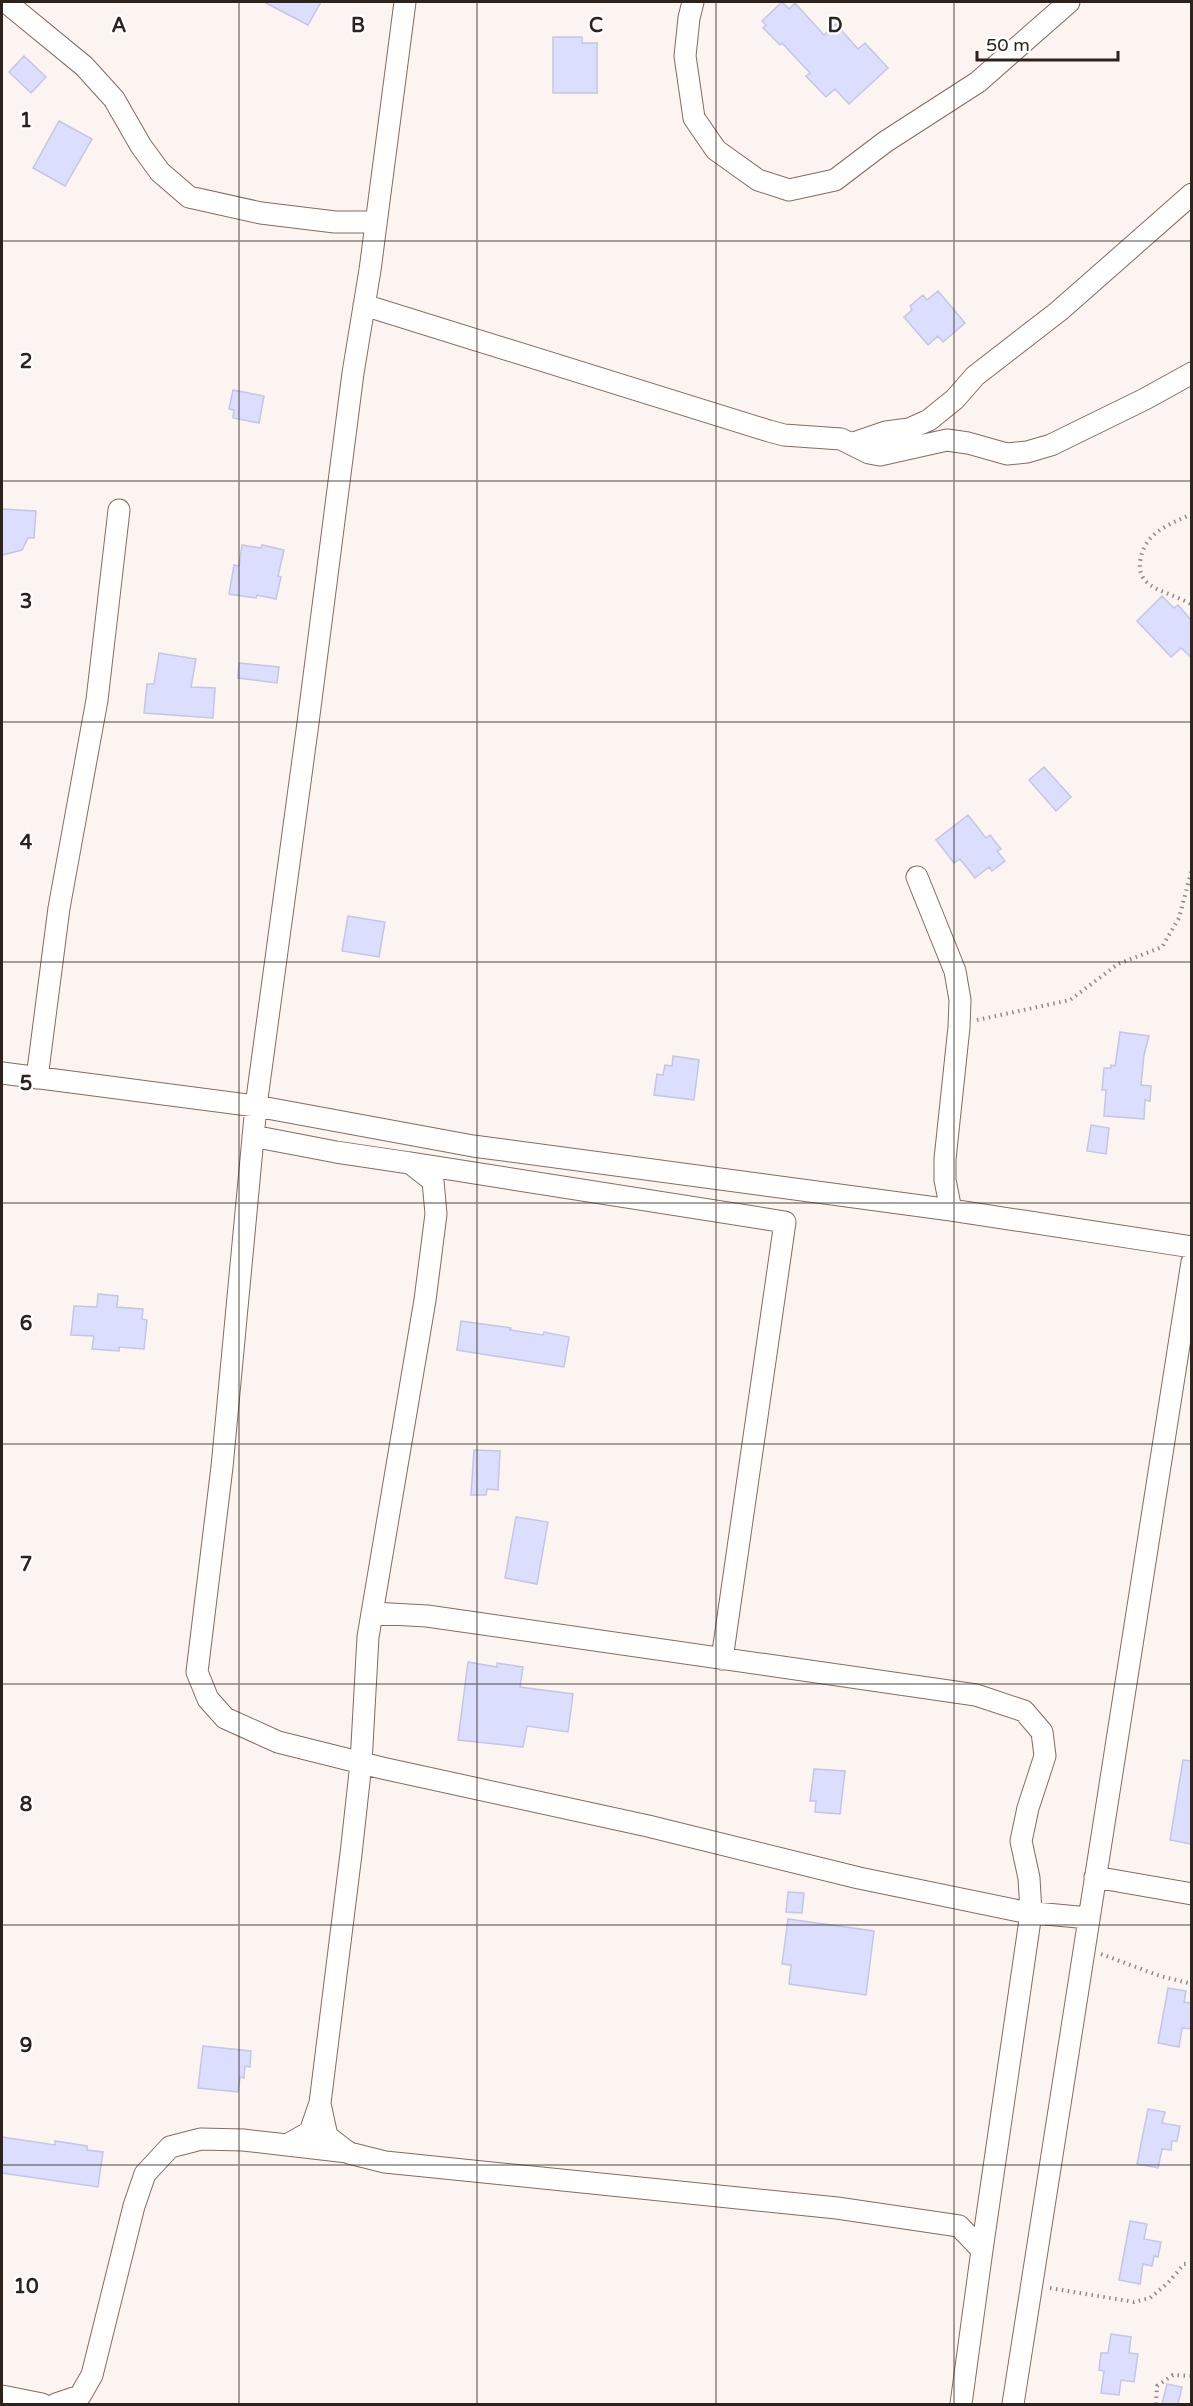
<svg xmlns="http://www.w3.org/2000/svg" width="1193" height="2406" font-family="'Varela Round',sans-serif">
<style>
.building{fill:#dbdefd;stroke:#c3c6e4;stroke-width:1.5}
.lines{fill:none;stroke-linecap:round;stroke-linejoin:round}
.minor-casing{stroke:#876b5d;stroke-width:23}
.path{stroke:#938a85;stroke-width:4;stroke-dasharray:1.5 4.5;stroke-linecap:butt}
.minor{stroke:#fff;stroke-width:21}
.grid{fill:none;stroke:#2d221c;stroke-width:1.5;stroke-opacity:0.55}
.grid-label{font-size:20px;text-anchor:middle;font-weight:bold;fill:#2d221c;stroke:#fff;stroke-width:4.5;stroke-linejoin:round;paint-order:stroke}
</style>
<rect width="100%" height="100%" fill="#fbf4f1"/>
<path class="building" d="M264,2h57l-13,23z
M782,2l7,7 6,-6 29,32 12,-11 22,25 7,-6 23,25 -39,36 -14,-15 -9,8 -20,-21 4,-3 -28,-30 -2,2 -17,-17 3,-3 -4,-4z
M553,37h29v6h15v50h-44z
M24,56l22,21 -15,16 -22,-21z
M59,121l33,18 -27,47 -32,-18z
M938,291l27,32 -22,19 -5,-6 -10,9 -24,-28 8,-7 -2,-4 13,-11 4,5z
M233,390l31,6 -5,27 -26,-5 1,-8 -5,-1z
M2,509l34,2 -2,27h-6l-6,12 -20,5z
M242,545l19,3 1,-3 22,5 -6,26 3,1 -5,22 -19,-4 -1,3 -27,-4 5,-29 5,1z
M1162,596l12,12 4,-3 13,15v37l-10,-9 -10,9 -34,-36z
M159,653l37,6 -5,28 24,1 -2,30 -69,-5 3,-29h7z
M239,663l40,4 -2,16 -39,-5z
M1044,767l27,30 -15,14 -27,-31z
M968,815l18,23 4,-3 11,14 -4,2 8,10 -13,10 -3,-4 -14,11 -15,-19 -6,4 -18,-23z
M348,916l37,6 -6,35 -37,-6z
M1120,1032l29,4 -5,19 -3,30 10,1 -1,15 -5,-1 -1,19 -40,-3 2,-26h-4l2,-22h7v-3l4,1z
M673,1056l26,4 -5,40 -40,-5 3,-21 6,1 2,-10 7,1z
M1091,1125l18,3 -3,26 -19,-3z
M98,1294l20,2 -1,11 26,2 -1,10 5,1 -3,29 -25,-2v4l-27,-2 2,-13 -23,-1 3,-29 23,1z
M461,1321l50,7 -1,2 33,5 1,-3 25,5 -5,30 -107,-17z
M474,1450l26,1 -2,39 -11,-1 -1,6h-15z
M516,1517l32,5 -11,62 -32,-6z
M468,1662l29,5v-4l26,4 -3,20 53,7 -5,38 -41,-6 -4,21 -65,-7z
M1183,1760l8,1v83l-21,-4z
M814,1769l31,2 -5,43 -25,-2 1,-11h-6z
M788,1892l16,1 -2,20 -16,-1z
M788,1919l86,12 -8,64 -77,-11 2,-19 -9,-1z
M1168,1988l18,3 -2,11 7,1v26l-9,-1 -3,19 -21,-4z
M203,2046l48,5 -1,16 -5,-1 -1,12 -4,-1 -2,15 -40,-4z
M1148,2109l17,3 -3,11 18,3 -3,15h-5l-1,9 -9,-1 -4,19 -21,-4z
M2,2137l53,8v-4l32,5v4l16,2 -5,35 -96,-14z
M1130,2221l17,3 -3,15 17,3 -3,15 -4,-1 -2,10 -9,-2 -3,20 -21,-4z
M1111,2334l20,3 -2,16 9,1 -4,28 -13,-2 -2,15 -18,-2 3,-22 -5,-1 2,-17h7z
M1167,2384l15,3 -4,17h-16z"/>
<g class="lines">
<g class="minor-casing">
<path id="minor" d="M6,2l78,64 30,33 27,47 19,26 29,25 72,16 74,9h41
M405,2l-35,268 -17,103 -45,350 -52,383 -34,361 -25,205 11,27 17,19 53,24 104,26 266,58 211,52 165,34 65,6
M693,2l-4,16 -4,38 9,62 22,32 42,30 31,10 46,-10 50,-38 93,-60 91,-80
M364,305l405,126 15,4 57,4 28,14 11,2 67,-15 21,3 39,11 20,-2 24,-7 94,-46 47,-26
M851,444l35,-12 23,-3 20,-9 26,-21 20,-23 84,-65 133,-117
M917,877l38,94 5,29 -1,27 -14,132v21l6,30
M2,1073l254,33 217,40 478,64 241,37
M37,1078l22,-170 38,-208 22,-190
M411,1163l374,59 -63,437
M372,1613l55,3 549,79 48,16 18,21 3,24 -17,52 -7,33 8,37 2,35 -49,337
M1095,1877l97,17
M320,2104l7,32 22,17 36,9 452,46 122,18 23,24 -21,154
M287,2145l61,7
M2,2396l40,8
M56,2404l24,-8 12,-21 42,-169 11,-32 25,-27 31,-8 42,1 44,5 23,-13 10,-29 31,-249 10,-91 7,-126 57,-337 11,-86 -3,-33 -23,-18 -74,-11 -83,-16
M1013,2404l179,-1142"/>
</g>
<path class="path" d="M1192,514c-24,11 -49,19 -52,49 -1,8 2,16 9,21 12,9 29,12 43,21
M977,1020l93,-20 48,-36 44,-17 17,-29 13,-49
M1101,1954l59,22 32,8
M1050,2288l84,14 16,-4 18,-15 16,-19 8,-1
M1156,2404l1,-18 16,-11 19,1"/>
<use href="#minor" class="minor"/>
</g>
<path class="grid" d="M239,2v2402M477,2v2402M716,2v2402M954,2v2402M2,241h1190M2,481h1190M2,722h1190M2,962h1190M2,1203h1190M2,1444h1190M2,1684h1190M2,1925h1190M2,2165h1190"/>
<g class="grid-label">
<text x="119" y="32">A</text>
<text x="358" y="32">B</text>
<text x="596" y="32">C</text>
<text x="835" y="32">D</text>
<text x="26" y="127">1</text>
<text x="26" y="368">2</text>
<text x="26" y="608">3</text>
<text x="26" y="849">4</text>
<text x="26" y="1090">5</text>
<text x="26" y="1330">6</text>
<text x="26" y="1571">7</text>
<text x="26" y="1811">8</text>
<text x="26" y="2052">9</text>
<text x="26" y="2293">10</text>
</g>
<rect width="1193" height="2406" fill="none" stroke="#2d221c" stroke-width="6"/>
<path d="M977 51v9h141v-9" fill="none" stroke="#2d221c" stroke-width="3"/>
<text x="986" y="51" font-size="18" fill="#2d221c" stroke="#ffffff" stroke-width="4.5" paint-order="stroke">50 m</text>
</svg>
